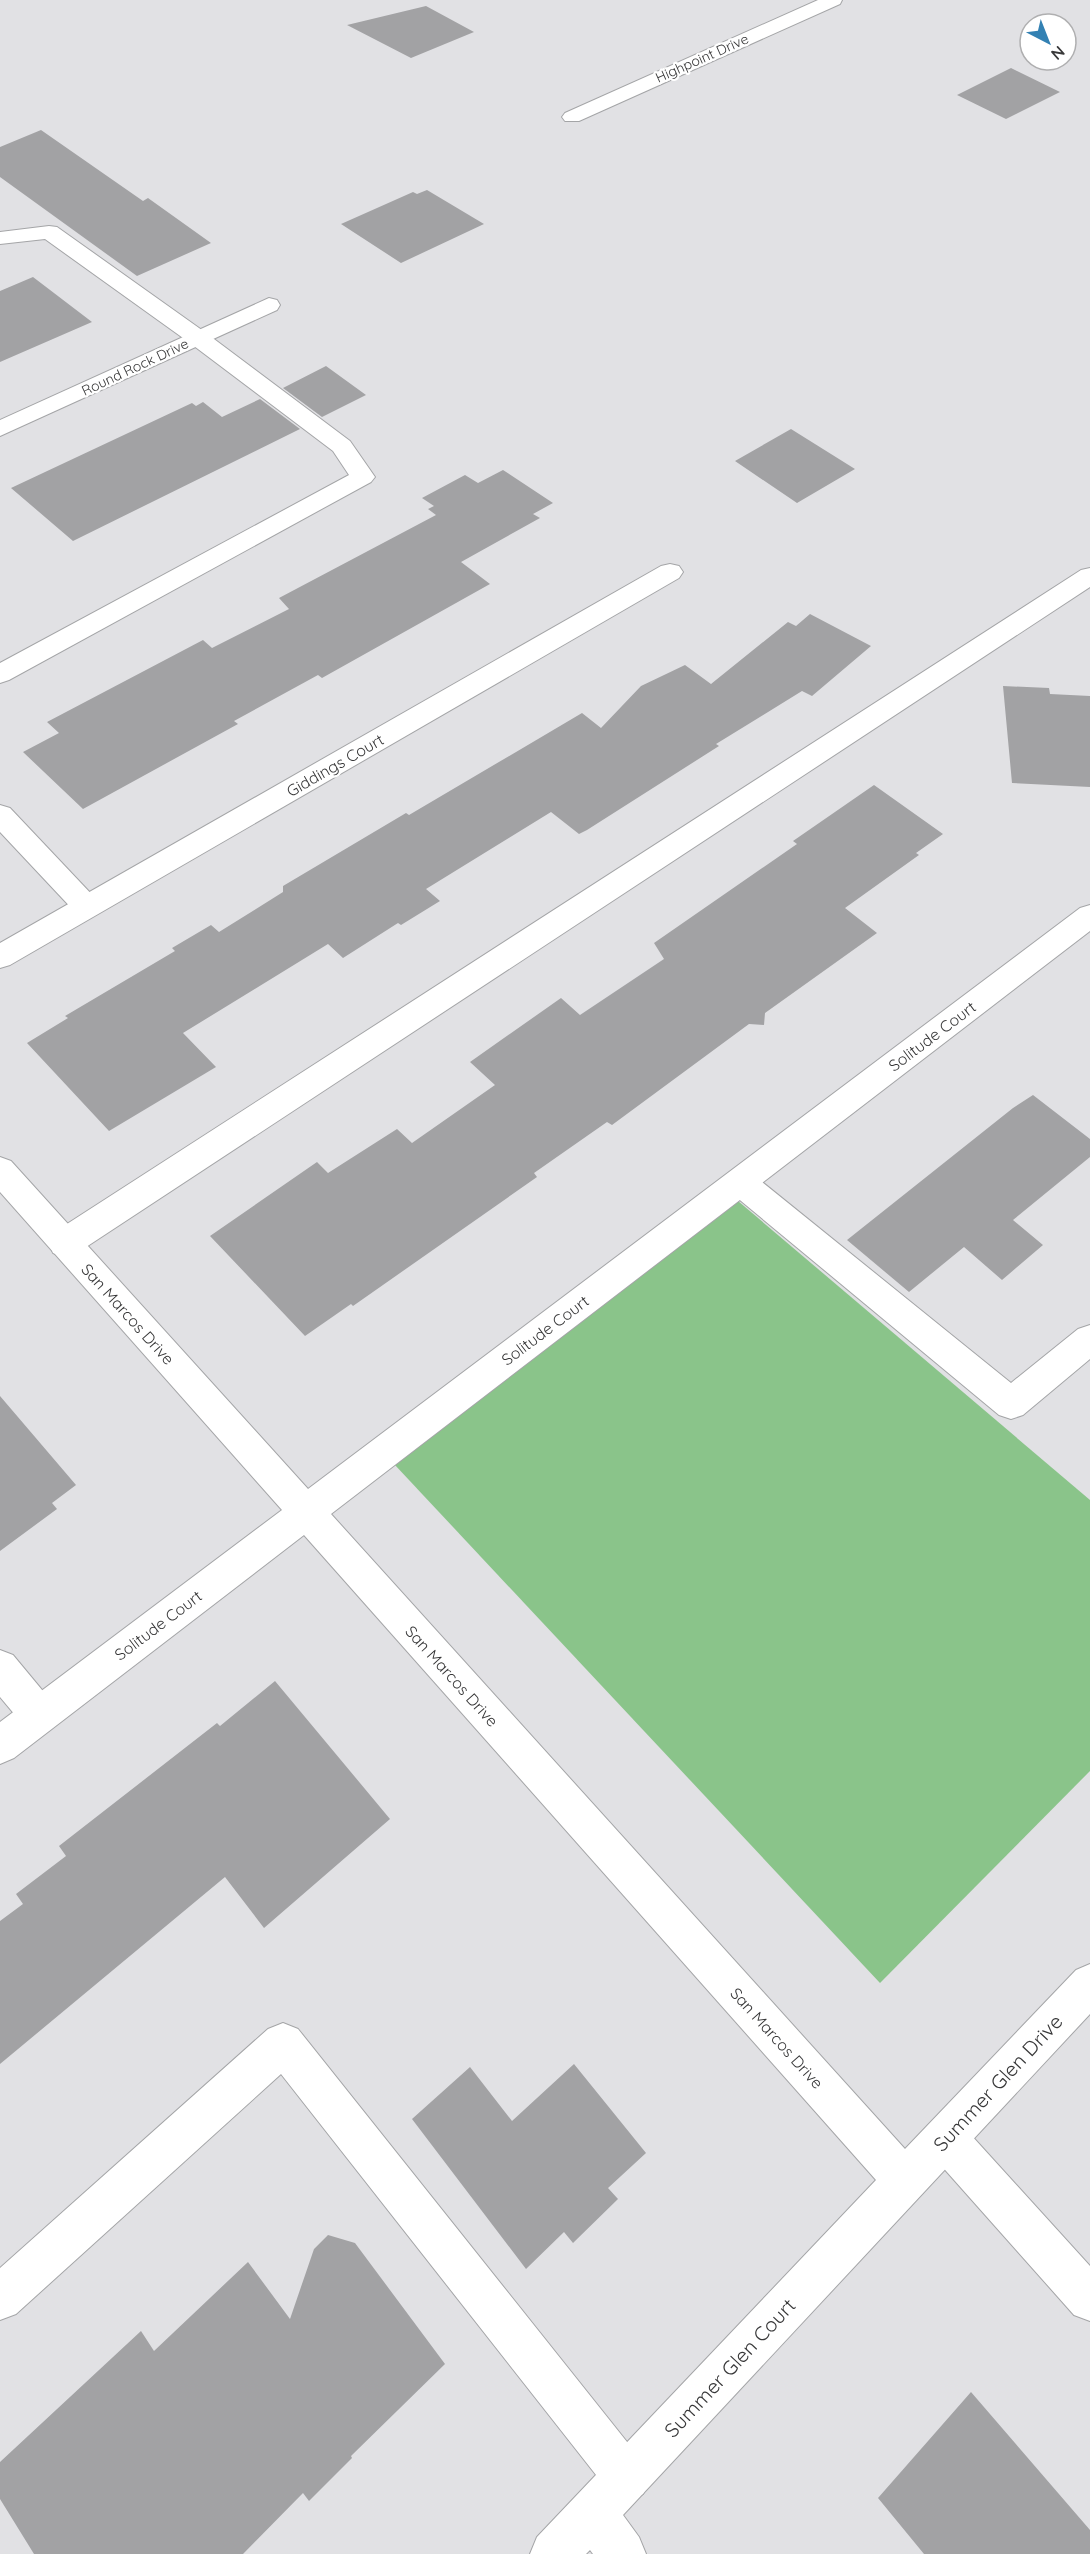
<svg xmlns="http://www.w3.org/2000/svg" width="1090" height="2554" font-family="Quicksand,sans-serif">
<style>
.green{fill:#8ac48a}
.building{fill:#a2a2a4}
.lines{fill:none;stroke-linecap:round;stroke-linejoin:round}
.lane-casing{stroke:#a4a5a7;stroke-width:2}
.street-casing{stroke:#a4a5a7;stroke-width:2}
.lane{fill:#fff;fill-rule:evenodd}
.street{fill:#fff;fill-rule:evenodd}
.labels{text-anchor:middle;stroke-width:4.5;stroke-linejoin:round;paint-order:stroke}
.far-street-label{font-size:14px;fill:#383839;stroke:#fff}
.street-label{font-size:16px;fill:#383839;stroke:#fff}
.near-street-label{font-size:20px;fill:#383839;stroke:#fff}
</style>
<rect width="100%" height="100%" fill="#e1e1e4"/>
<path class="green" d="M738,1201l352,299v271l-210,212 -486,-519z"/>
<path class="building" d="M426,6l48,26 -63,26 -64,-33z
M1011,68l49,24 -54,27 -49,-24z
M41,130l102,71 5,-3 63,45 -74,33 -137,-99v-30z
M427,190l57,34 -83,39 -60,-39 72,-32 4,2z
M33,277l59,45 -92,40v-71z
M326,366l40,29 -44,22 -39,-29z
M260,399l40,30 -227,112 -62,-53 181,-85 4,3 7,-4 19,15z
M791,429l64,40 -58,34 -62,-42z
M503,470l50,33 -20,11 7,4 -79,44 29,22 -168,94 -4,-3 -84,46 4,3 -155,85 -60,-57 36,-19 -12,-11 156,-82 9,8 77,-39 -10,-11 157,-83 -8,-6 6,-3 -12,-8 43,-23 13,8z
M810,614l61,32 -59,50 -10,-5 -86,53 3,2 -132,84 -8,4 -28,-22 -125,77 14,12 -39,24 -3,-2 -55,35 -15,-14 -145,89 33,34 -107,64 -82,-88 41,-25 -3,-2 110,-65 -3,-3 39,-23 8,7 64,-40v-6l123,-73 3,2 173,-102 19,15 40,-42 44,-21 26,19 77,-62 8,4z
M1003,686l46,2 1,6 40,2v91l-78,-4z
M874,785l69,49 -27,19 3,2 -74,53 32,25 -112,80 -1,12 -15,-1 -137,101 -5,-3 -73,51 3,4 -184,129 -2,-2 -46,32 -95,-100 107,-74 11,11 69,-44 15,14 83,-58 -25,-23 91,-64 19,17 84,-56 -10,-16 143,-99 -4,-3z
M1033,1095l57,44v18l-77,63 30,25 -41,35 -38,-33 -55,45 -62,-52 166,-132z
M0,1396l76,89 -24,18 5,6 -57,42z
M275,1681l115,138 -126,109 -39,-51 -225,187v-143l23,-17 -7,-10 50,-38 -7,-10 158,-123 3,3z
M574,2064l72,89 -38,35 10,11 -45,44 -9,-11 -38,37 -114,-150 58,-52 42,54z
M328,2235l27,8 90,121 -94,92 1,2 -43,43 -6,-8 -60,61h-209l-34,-55v-37l141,-131 13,20 94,-89 42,57 24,-70z
M971,2392l119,138v24h-166l-46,-56z"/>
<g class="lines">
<g class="lane-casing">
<path id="lane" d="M49,226l8,1 149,106 144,108 25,36 -4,5 -362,198 -9,3v-20l349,-188 -16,-24 -143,-108 -145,-104 -45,5v-12z
M1090,568v19l-1013,666 -12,4 -12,-4 -4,-10 4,-10 1028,-663z
M0,805l10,3 87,92 4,7 -4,7 -10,4 -10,-4 -77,-82z
M740,1169l11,4 260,210 67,-54 12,-4v34l-67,56 -12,4 -12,-4 -270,-224 -5,-9 5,-9z
M0,1650l13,5 39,47 6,13 -6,13 -13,5 -13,-5 -26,-31z
M283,2023l15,6 345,433 7,16 -7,16 -16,7 -16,-7 -330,-420 -265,240 -16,6v-52l268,-239z
M946,2118l15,6 129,142v55l-16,-6 -143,-161 -6,-15 6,-15z"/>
</g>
<g class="street-casing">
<path id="street" d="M818,0h24l-2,4 -261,117h-14l-3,-4 3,-4z
M269,298l8,2 3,5 -3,5 -277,126v-16z
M670,564l9,2 4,6 -4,6 -669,387 -10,3v-25l661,-377z
M1090,905v26l-759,583 574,635 171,-179 14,-6v50l-467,501 16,22 7,17h-53l-3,-4 -4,4h-56l7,-17 339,-357 -572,-645 -290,223 -14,6v-42l282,-212 -282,-318v-35l11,4 297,328 772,-581z"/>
</g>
<use href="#lane" class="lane"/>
<use href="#street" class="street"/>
</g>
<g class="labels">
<g class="far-street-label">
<text transform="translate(702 58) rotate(-24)" y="5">Highpoint Drive</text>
<text transform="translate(135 367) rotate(-25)" y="5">Round Rock Drive</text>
</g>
<g class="street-label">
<text transform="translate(335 765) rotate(-30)" y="6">Giddings Court</text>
<text transform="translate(932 1036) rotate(-37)" y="6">Solitude Court</text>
<text transform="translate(128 1314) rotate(48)" y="6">San Marcos Drive</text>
<text transform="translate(545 1330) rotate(-37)" y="6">Solitude Court</text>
<text transform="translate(158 1625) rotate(-37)" y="6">Solitude Court</text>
<text transform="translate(452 1676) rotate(48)" y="6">San Marcos Drive</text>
<text transform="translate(777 2038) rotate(48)" y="6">San Marcos Drive</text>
</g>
<g class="near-street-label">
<text transform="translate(998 2083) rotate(-47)" y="7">Summer Glen Drive</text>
<text transform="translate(730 2368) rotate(-47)" y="7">Summer Glen Court</text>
</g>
</g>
<g transform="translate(1048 42) rotate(138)"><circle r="28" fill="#ffffff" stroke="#afafb0" stroke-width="1.5"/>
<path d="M0-4.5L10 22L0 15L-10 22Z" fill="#3381b3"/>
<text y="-9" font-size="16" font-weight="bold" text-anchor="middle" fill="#383839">N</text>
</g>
</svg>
